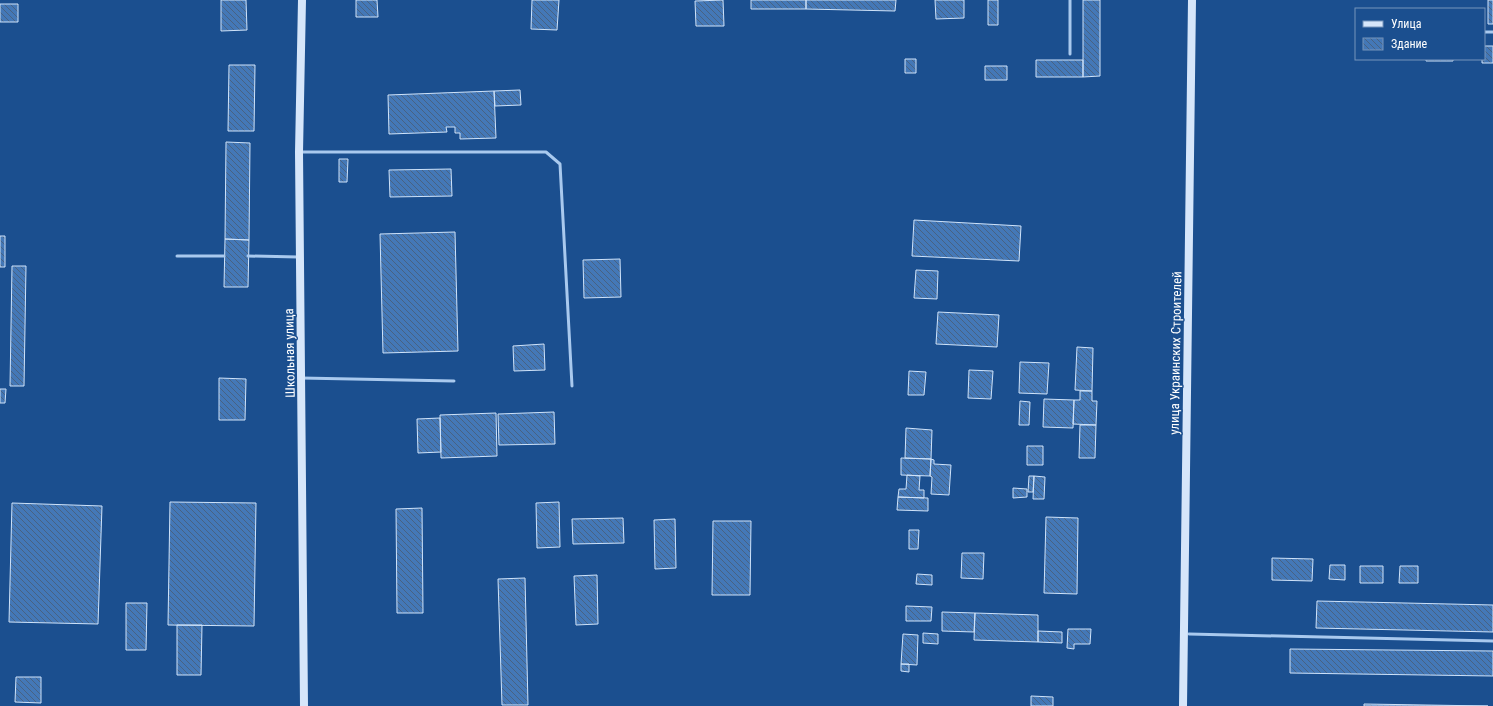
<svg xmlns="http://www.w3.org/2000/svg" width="1493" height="706" font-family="'Roboto Condensed',sans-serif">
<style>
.building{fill:url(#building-back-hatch);stroke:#cfe3fa}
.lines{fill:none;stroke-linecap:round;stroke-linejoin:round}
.lane{stroke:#a9c9ee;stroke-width:3}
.secondary{stroke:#d6e6fa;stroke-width:8}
.labels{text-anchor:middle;stroke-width:3;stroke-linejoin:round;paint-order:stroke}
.street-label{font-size:13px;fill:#fff;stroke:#1b4f8f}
</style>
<defs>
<pattern id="building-back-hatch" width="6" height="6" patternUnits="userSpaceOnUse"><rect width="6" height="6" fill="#4478b7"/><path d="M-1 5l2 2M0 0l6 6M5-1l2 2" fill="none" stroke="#486282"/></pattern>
</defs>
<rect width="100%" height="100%" fill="#1b4f8f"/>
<path class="building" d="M221,0h25l1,30 -26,1z
M356,0h21l1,17h-22z
M532,0h27l-2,30 -26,-1z
M723,0l1,26h-28l-1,-25z
M751,0h55v9h-55z
M806,0h90l-1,11 -89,-2z
M935,0h29v18l-28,1z
M988,0h10v25h-10z
M1083,0h17v76l-17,1z
M1488,0h5v24h-5z
M0,4h18v18h-18z
M1484,46h9v17h-11v-4h2z
M905,59h11v14h-11z
M1426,59h27v2h-27z
M1036,60h47v17h-47z
M229,65h26l-1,66h-26z
M985,66h22v14h-22z
M520,90l1,15 -26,1 -1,-15z
M494,91l2,47 -36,1v-6h-5v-6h-9l1,5 -58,2 -1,-39z
M226,142l24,1 -1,97 -24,-1z
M339,159h9l-1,23h-8z
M451,169l1,27 -62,1 -1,-27z
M914,220l107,6 -2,35 -107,-5z
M455,232l3,119 -75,2 -3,-119z
M0,236h5v31h-5z
M225,239l24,1 -1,47h-24z
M620,259l1,38 -37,1 -1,-38z
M12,266h14l-2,120h-14z
M916,270l22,1 -1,28 -23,-1z
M938,312l61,3 -2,32 -61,-3z
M544,344l1,26 -31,1 -1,-25z
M1077,347l16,1 -1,43 -17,-1z
M1020,362l29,1 -2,31 -28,-1z
M969,370l24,1 -2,28 -23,-1z
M909,371l17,1 -2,23h-16z
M219,378l27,1 -1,41h-26z
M0,389h6l-1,14h-5z
M1080,391h12v10h5l-1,24 -23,-1 1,-24h6z
M1044,399l30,1 -1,28 -30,-1z
M1020,401l10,1 -1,23h-10z
M554,412l1,32 -56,1 -1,-31z
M496,413l1,43 -56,2 -1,-43z
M440,418l1,34 -23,1 -1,-34z
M1080,425h16l-1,33h-16z
M906,428l26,2 -1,29 -26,-1z
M1027,446h16v19h-16z
M901,458l30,1 -1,17 -29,-1z
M931,459l3,1v4l17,1 -2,30 -18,-1 1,-17 -2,-1z
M907,475l13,1 -1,14h5v8l-26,-1 1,-8h7z
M1029,476h5l-1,16h-5z
M1034,476l11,1 -1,22h-11z
M1013,488l14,1v8l-14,1z
M898,497l30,1v13l-31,-1z
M170,502l86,1 -2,123 -86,-1z
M559,502l1,45 -23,1 -1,-45z
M12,503l90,3 -4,118 -89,-2z
M422,508l1,105h-26l-1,-104z
M1046,517l32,1 -1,76 -33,-1z
M623,518l1,25 -51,1 -1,-25z
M675,519l1,49 -21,1 -1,-49z
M713,521h38l-1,74h-38z
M909,530h10l-1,19h-9z
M962,553h22l-1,26 -22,-1z
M1272,558l41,1 -1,22 -40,-1z
M1330,565h15v15l-16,-1z
M1360,566h23v17h-23z
M1400,566h18v17h-19z
M917,574l15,1v10l-16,-1z
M597,575l1,49 -22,1 -2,-49z
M525,578l3,127h-26l-4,-126z
M1317,601l176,4v27l-177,-4z
M126,603h21l-1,47h-20z
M906,606l26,1 -1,14h-25z
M942,612l33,1 -1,19 -32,-1z
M975,613l63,2v27l-64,-2z
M177,625h25l-1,50h-24z
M1068,629h23l-1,15h-16v5l-7,-1z
M1038,631l24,1v11l-24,-1z
M923,633l15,1v10l-15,-1z
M903,634l15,1 -1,30 -16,-1z
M1290,649l203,2v25l-203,-3z
M901,664h8v8l-8,-1z
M16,677h25v26l-26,-1z
M1031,696l22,1v9h-22z
M1364,704l124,2h-124z"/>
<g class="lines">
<path class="lane" d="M1070,0v54
M1484,32h9
M299,152h247l14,12 12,222
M177,256h47
M248,256l50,1
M301,378l153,3
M1189,634l304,7"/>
<path class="secondary" d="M302,0l-3,152 5,554
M1183,706l9,-706"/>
</g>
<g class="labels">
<g class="street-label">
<text transform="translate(289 353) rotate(-91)" y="5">Школьная улица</text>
<text transform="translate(1175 353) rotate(-89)" y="5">улица Украинских Строителей</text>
</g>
</g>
<rect x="1355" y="8" width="130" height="52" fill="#1b4f8f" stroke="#7695bc"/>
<rect x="1363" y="21" width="20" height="6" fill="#d6e6fa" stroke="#7695bc"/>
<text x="1391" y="28" font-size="12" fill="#ffffff">Улица</text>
<rect x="1363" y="38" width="20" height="12" fill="url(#building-back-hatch)" stroke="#7695bc"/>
<text x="1391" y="48" font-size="12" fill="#ffffff">Здание</text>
</svg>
